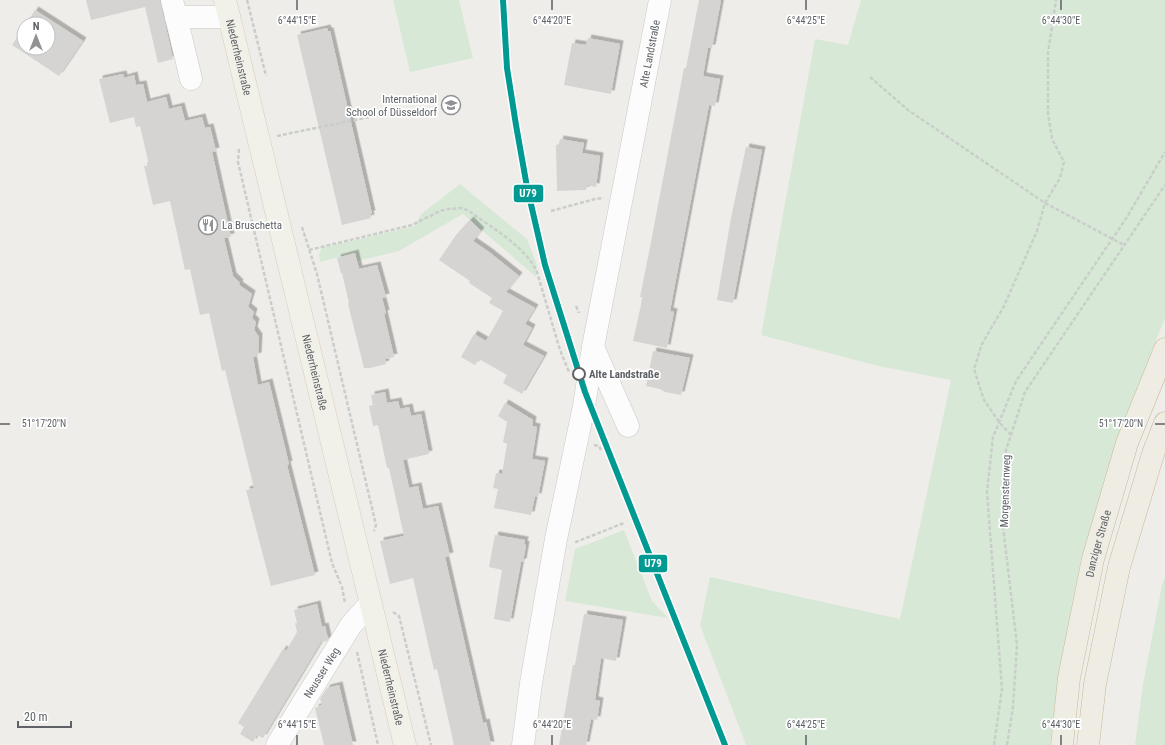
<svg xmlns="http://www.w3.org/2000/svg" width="1165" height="745" font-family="'Roboto Condensed',sans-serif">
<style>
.green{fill:#d7e9d6}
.building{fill:#d5d4d2;filter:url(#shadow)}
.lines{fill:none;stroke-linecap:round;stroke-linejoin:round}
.minor-casing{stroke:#cac9c9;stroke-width:23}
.major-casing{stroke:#d4ceb8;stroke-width:23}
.highway-casing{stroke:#c4b897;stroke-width:23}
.path{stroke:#cacecb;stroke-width:2.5;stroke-dasharray:4 2;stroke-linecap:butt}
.minor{stroke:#fcfcfc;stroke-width:22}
.major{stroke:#f2f1e9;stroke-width:22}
.highway{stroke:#efede3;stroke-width:22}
.metro-1-casing{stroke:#fff;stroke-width:9}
.metro-1{stroke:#009a93;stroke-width:6}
.ticks{fill:none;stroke:#5e6166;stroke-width:1.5}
.stop-dot{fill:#fff;stroke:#5e6166;stroke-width:2}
.labels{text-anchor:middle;stroke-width:3.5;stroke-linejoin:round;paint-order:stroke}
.street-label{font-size:11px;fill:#5e6166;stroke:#fff}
.poi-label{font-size:11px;fill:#5e6166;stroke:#fff;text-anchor:end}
.stop-label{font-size:11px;font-weight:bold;fill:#5e6166;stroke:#fff;text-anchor:start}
.ticks-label{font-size:10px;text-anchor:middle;fill:#5e6166;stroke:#fff;stroke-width:3.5;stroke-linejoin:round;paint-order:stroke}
.line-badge{stroke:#fff;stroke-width:1.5}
.badge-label{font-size:11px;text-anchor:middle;font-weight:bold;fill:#fff}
</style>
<defs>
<filter id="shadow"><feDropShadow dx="3.5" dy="-3.5" stdDeviation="0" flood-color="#0004"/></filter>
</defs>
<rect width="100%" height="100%" fill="#eeede9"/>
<path class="green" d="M393,0h66l14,58 -63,14z
M861,0h304v318l-36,90 -48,151 -23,118 -8,68h-304l-46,-120 10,-48 190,42 51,-239 -73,-14 -117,-31 54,-296 33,6z
M460,184l67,55 10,26 -1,12 -73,-63 -64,37 -42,10 -2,-8 -35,9 -1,-8 3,-6 93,-22 6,-12z
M624,530l28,71 16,17 -103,-17 10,-52z
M1165,577v168h-30l8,-61 19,-99z"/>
<path class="building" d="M86,0h74l13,59 -15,4 -13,-56 -54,13z
M699,0h22l-9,48h-4l-5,28 17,3 -5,27 -6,-1 -39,206 4,1 -7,36 -34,-7 8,-36 1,-8h-2l11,-55 33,-174h2z
M35,10l48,31 -24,35 -47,-31 12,-18v21h24v-24h-22z
M327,28l1,3h2l42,183h-2l1,4 -29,7 -45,-190z
M588,38l32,6 -9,50 -47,-9 8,-42 14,2z
M123,74l1,4 10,-3 2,10 7,-1 4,18 19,-5 3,12 12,-3 4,15 17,-4 3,11 5,-1 6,24 -4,1 19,85 -7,1 9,38 7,7 -1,2 13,9 -4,13 6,5 -2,6 4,4 -2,8 5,7 -1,19 -5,1 5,28 11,-3 20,82 -2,1 28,110 -44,11 -25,-96 8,-2 -29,-118 -3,1 -13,-58 -9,2 -10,-46 -5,1 -15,-69 -17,4 -9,-39 5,-1 -9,-39 -4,1 -2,-10 -24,6 -11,-44z
M560,139l24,4 -2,10 18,3 -4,31 -9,-2 -1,5 -29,1 -1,-46 3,-1z
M746,147l16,3 -29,153 -16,-3 14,-82z
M470,220l11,11 -8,10 16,11 30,24 -13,16 29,16 -10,16 7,4 -9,17 21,11 -22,38 -19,-11 4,-8 -28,-16 -4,6 -14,-8 13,-23 12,7 17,-30 -14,-8 3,-5 -23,-15 1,-2 -31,-21 17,-25z
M355,253l4,16 18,-4 9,32 -4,1 4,15 -2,1 10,43 -9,2 1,5 -16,4h-6l-13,-52 -3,-13h1l-7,-30h-1l-4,-15z
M653,351l37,7 -9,37 -16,-3 -5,-3 -14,-3z
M385,392l2,11 11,-2 2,8 9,-2 2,9 10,-2 8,40 -26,6 6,28 9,-2 5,23 15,-3 12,50 -5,1 38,166 3,-1 5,23h-37l-17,-76 -3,1 -21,-92 -23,6 -10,-43 24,-5 -15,-68h-2l-9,-43 -5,1 -4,-20 4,-1 -2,-10z
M505,403l28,17 -1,6 5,1 -5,32 13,2 -7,36 -3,-1 -4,19 -37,-7 4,-19 -5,-1 3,-15 6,1 5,-30 -4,-2 4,-20 -9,-6z
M495,535l30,5 -1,4 2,1 -3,17h-2l-11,60 -16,-3 8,-49 -13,-3z
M317,604l5,23 3,-1 3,13 -1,2 -6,1 -58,96 -6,-3 -4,7 -13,-8 4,-7 -6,-4 45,-74 3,2 11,-19 -2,-9h2l-3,-13z
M584,614l39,6 -7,41 -15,-3 -6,42 5,1 -3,19 -6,-1 -5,26h-27l14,-80h2z
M339,685l14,60h-29l-9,-37 7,-3 -2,-6 7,-11z"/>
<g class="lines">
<g class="minor-casing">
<g id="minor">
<path d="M172,0l19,79"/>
<path d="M176,17h53"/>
<path d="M593,347l35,79"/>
<path id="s1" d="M277,745l74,-120 19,-21"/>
<path id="s2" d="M523,745l8,-62 25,-144 28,-133 9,-59 67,-347"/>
</g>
</g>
<g class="major-casing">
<g id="major">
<path id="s3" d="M225,0l180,745"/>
</g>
</g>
<g class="highway-casing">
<g id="highway">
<path id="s4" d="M1062,745l7,-67 24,-119 34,-116 38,-94"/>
<path d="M1088,745l7,-61 24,-117 34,-113 12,-31"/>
</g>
</g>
<path class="path" d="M247,0l19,76
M870,77l38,33 137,93 79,42
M277,136l92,-19
M239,149l-1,13 94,401 10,24 3,16
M551,211l44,-12 8,-1
M302,227l15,47 59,251 -2,6
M309,250l103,-25 28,-14 8,-2 14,-1 7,3c23,17 56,35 68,61l23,78 9,22
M576,306l3,7
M1011,435l-12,-13 -15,-22 -10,-31 8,-25 22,-38 33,-75 8,-28 15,-25 4,-16 -12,-23 -4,-26v-60l8,-53
M594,445l5,1 2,4
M575,542h1l48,-19
M393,612l6,4 32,129
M357,652l21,93
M994,745l8,-56 -15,-197 6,-55 23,-56 111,-164 38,-65
M1007,745l6,-38 4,-62 -15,-127 4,-68 19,-58 140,-207"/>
<use href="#minor" class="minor"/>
<use href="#major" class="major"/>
<use href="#highway" class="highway"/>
<g class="metro-1-casing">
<path id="metro-1" d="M503,0l4,68 9,57 11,62 18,78 40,127 140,353"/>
</g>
<use href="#metro-1" class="metro-1"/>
</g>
<path class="ticks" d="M297,0v10M552,0v10M806,0v10M1061,0v10M0,424h10M1155,424h10M297,735v10M552,735v10M806,735v10M1061,735v10"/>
<defs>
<g id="school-ring" transform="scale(1)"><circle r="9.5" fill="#fff" stroke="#909294" stroke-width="1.5"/><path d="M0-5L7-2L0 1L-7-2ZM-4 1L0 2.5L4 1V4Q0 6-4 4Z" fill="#909294"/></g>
<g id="restaurant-ring" transform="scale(1)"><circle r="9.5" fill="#fff" stroke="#909294" stroke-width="1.5"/><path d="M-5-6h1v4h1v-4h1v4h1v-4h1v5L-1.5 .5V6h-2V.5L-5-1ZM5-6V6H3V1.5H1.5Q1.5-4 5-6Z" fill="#909294"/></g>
</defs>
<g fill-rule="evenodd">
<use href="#school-ring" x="451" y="105"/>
<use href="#restaurant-ring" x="208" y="225"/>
</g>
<circle class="stop-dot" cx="579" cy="374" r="6"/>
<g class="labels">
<g class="street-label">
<text dy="4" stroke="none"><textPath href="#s2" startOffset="703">Alte Landstraße</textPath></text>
<text dy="4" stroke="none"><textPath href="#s3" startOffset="59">Niederrheinstraße</textPath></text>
<text dy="4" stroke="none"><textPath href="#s3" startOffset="383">Niederrheinstraße</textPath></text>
<text transform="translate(1005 491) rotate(-88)" y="4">Morgensternweg</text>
<text dy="4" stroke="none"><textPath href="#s4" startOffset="205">Danziger Straße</textPath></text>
<text dy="4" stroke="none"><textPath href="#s1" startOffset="85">Neusser Weg</textPath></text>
<text dy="4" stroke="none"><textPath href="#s3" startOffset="707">Niederrheinstraße</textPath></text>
</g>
<g class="poi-label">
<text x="437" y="103">International<tspan x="437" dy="13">School of Düsseldorf</tspan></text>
<text x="222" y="229" text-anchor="start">La Bruschetta</text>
</g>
<g class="stop-label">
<text x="589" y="378">Alte Landstraße</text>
</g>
</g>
<g class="ticks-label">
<text x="297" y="24">6°44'15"E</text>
<text x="552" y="24">6°44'20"E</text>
<text x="806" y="24">6°44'25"E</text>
<text x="1061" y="24">6°44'30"E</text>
<text x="44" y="427">51°17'20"N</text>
<text x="1121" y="427">51°17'20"N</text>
<text x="297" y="728">6°44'15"E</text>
<text x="552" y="728">6°44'20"E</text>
<text x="806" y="728">6°44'25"E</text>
<text x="1061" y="728">6°44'30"E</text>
</g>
<g class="line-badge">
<rect x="513" y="184" width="31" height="19" rx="4" fill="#009a93"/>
<rect x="638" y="554" width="30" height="19" rx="4" fill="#009a93"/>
</g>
<g class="badge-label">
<text x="528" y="197">U79</text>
<text x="653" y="567">U79</text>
</g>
<g transform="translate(36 36)"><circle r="19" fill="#ffffff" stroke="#bfc0c2"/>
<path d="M0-3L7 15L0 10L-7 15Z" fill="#909294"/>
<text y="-6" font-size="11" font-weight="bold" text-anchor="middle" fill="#5e6166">N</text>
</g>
<path d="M18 721v6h53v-6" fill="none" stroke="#5e6166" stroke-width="2"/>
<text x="24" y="721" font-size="12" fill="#5e6166" stroke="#ffffff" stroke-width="3" paint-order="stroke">20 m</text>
</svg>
